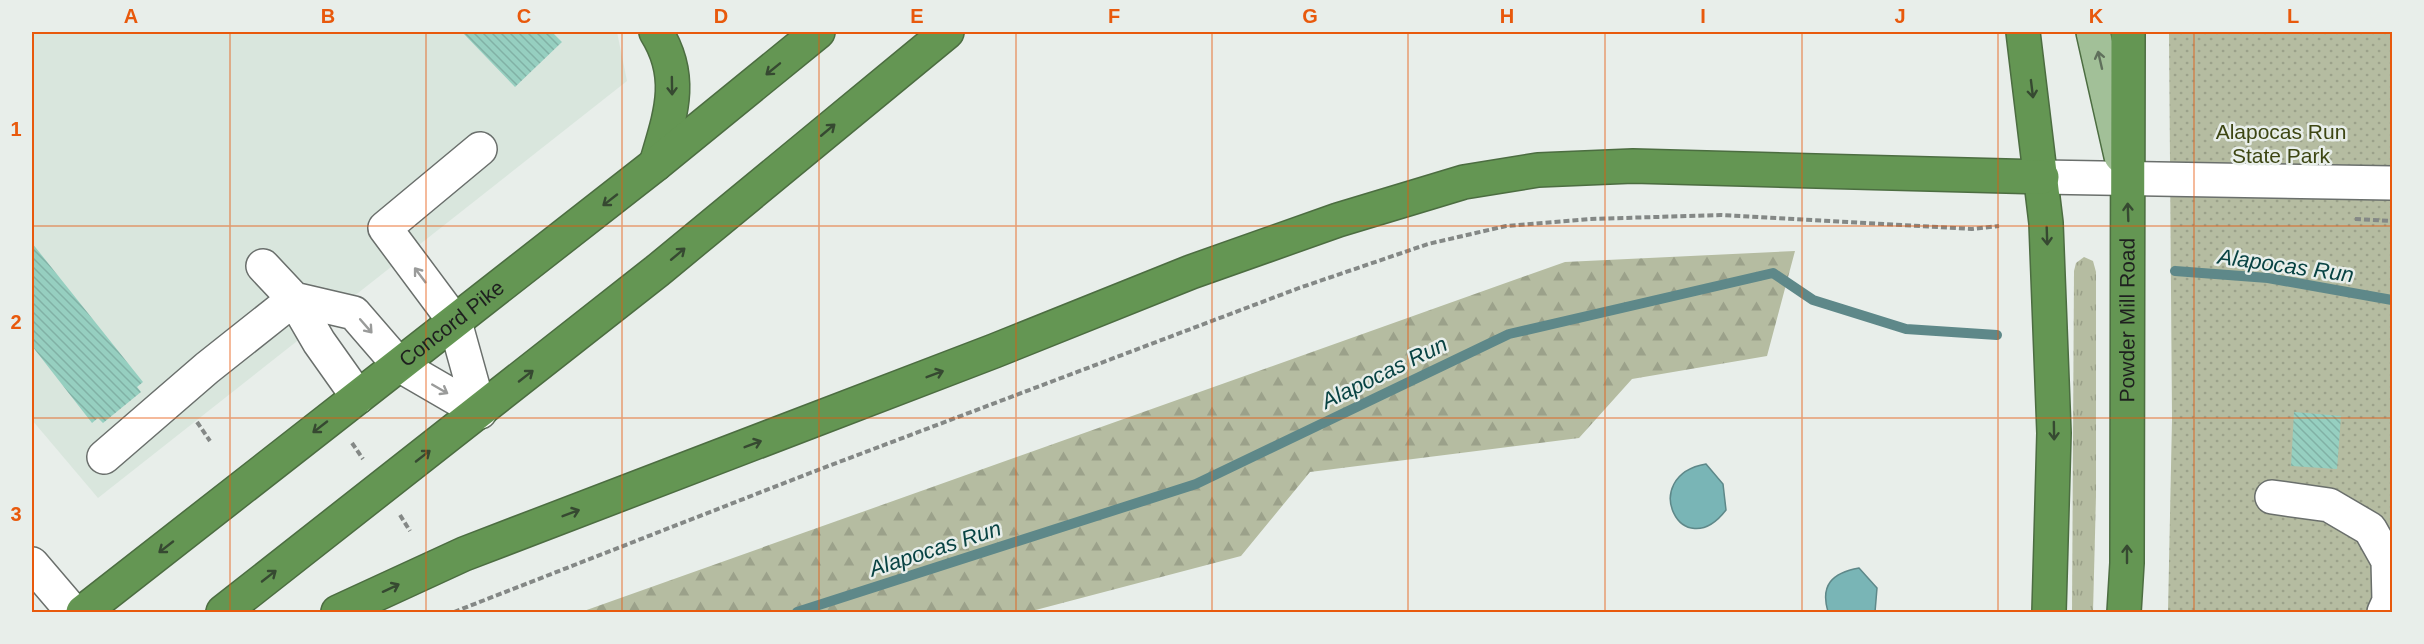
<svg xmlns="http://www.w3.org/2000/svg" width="2424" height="644" font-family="Helvetica,sans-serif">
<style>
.built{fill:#d9e6dd}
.grass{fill:url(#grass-tufts)}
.forest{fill:url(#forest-firs)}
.park{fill:url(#park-dots)}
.water{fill:#79b5b6;stroke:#5e8889;stroke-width:1.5}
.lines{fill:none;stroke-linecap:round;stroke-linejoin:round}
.stream{stroke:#5e8889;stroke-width:10}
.building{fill:url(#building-back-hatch)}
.minor-casing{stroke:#6a6f6c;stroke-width:36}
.major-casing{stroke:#4c6d41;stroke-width:36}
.highway-casing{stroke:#4c6d41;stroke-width:36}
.path{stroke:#848886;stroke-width:4;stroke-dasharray:6 3;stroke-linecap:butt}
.minor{stroke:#fff;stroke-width:33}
.major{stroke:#a2c098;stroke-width:33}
.highway{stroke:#649653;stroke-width:33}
.oneway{stroke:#60705c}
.oneway2{stroke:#364931}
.oneway3{stroke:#9a9b9a}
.grid{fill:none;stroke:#e8590c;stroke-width:1.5;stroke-opacity:0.55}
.labels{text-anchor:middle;stroke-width:5;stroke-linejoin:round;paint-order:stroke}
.park-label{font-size:21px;fill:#3d4613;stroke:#e8eeea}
.street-label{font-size:21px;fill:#1e201f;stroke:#e8eeea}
.water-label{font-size:22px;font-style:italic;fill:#084343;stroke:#e8eeea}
.neatline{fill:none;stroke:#e8590c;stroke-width:2}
.grid-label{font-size:20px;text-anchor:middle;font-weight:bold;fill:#e8590c}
</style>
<defs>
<pattern id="grass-tufts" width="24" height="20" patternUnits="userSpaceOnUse" patternTransform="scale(1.5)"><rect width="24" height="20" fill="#b5bca1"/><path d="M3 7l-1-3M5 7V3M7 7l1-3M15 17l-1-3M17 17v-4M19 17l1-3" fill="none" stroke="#9ba18a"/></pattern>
<pattern id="forest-firs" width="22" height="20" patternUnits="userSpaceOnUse" patternTransform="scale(1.5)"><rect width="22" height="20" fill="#b5bca1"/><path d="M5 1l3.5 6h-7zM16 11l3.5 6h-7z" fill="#9ba18a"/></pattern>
<pattern id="park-dots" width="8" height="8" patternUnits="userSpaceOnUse" patternTransform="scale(1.5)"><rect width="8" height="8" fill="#b5bca1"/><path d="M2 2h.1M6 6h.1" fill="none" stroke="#9ba18a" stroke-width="1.8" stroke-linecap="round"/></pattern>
<pattern id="building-back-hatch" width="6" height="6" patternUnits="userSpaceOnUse" patternTransform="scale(1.5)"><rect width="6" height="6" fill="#96cfc0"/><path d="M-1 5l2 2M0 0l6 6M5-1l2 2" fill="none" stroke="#81b1a5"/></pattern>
</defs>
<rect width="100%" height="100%" fill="#e8eeea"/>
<path class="built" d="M32,32h585l10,49 -529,417 -66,-78z"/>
<path class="grass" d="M2084,257l9,4 3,11v224l-3,116h-21l2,-341 2,-8z"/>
<path class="forest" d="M1795,251l-28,105 -135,23 -53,59 -269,34 -69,84 -213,56h-447l984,-350z"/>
<path class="park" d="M2169,32h223v580h-224l4,-193z"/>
<path class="water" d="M1706,464l17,20 3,26c-44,57 -89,-34 -20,-46z
M1859,568l18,20 -2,24h-47c-8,-27 4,-39 31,-44z"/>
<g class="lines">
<path class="stream" d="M2175,271l93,7 124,22
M797,612l399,-128 313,-150 264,-61 40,27 93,29 91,6"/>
</g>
<path class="building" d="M462,32h90l10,10 -47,45z
M32,243l111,139 -6,5 4,5 -38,31 -5,-5 -6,5 -60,-77z
M2294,412l47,4 -4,53 -46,-3z"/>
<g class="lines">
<g class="minor-casing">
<path id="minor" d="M480,149l-95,79 70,94 25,90
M2042,177l350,6
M263,266l31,33 25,43 39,55
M294,299l60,14 45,52 81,47
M104,457l103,-89 87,-69
M2272,497l57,8 41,24 18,32 1,40 -5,11
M32,564l41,48"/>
</g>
<g class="major-casing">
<path id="major" d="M2093,32l28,124"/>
</g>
<g class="highway-casing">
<g id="highway">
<path d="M2023,32l23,191 8,210 -5,179"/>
<path d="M656,164c14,-48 29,-86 0,-132"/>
<path id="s1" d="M83,612l573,-448 162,-132"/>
<path d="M223,612l434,-341 290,-239"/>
<path d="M338,612l126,-58 530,-203 197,-79 147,-52 126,-38 74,-12 95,-4 409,11"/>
<path id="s2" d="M2124,612l3,-49 1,-531"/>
</g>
</g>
<path class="path" d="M2355,219l37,2
M197,422l13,19
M352,443l11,16
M400,515l10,16
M454,612l356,-139 489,-185 129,-44 78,-18 84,-7 131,-4 251,14 27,-3"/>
<use href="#minor" class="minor"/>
<use href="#major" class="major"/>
<use href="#highway" class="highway"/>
</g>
<defs><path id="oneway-shaft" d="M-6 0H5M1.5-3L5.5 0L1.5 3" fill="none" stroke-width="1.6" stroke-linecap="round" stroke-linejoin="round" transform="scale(1.5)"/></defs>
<use class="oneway" href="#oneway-shaft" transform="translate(2100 60) rotate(-103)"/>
<g class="oneway2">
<use href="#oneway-shaft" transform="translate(773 69) rotate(141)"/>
<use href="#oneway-shaft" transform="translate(672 86) rotate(89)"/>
<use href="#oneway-shaft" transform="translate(2032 89) rotate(83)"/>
<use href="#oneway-shaft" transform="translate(828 130) rotate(-40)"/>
<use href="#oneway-shaft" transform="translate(610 200) rotate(142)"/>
<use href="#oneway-shaft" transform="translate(2128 212) rotate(-92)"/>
<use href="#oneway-shaft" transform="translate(2047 236) rotate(88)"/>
<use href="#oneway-shaft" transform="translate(678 254) rotate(-40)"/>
<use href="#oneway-shaft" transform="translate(935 374) rotate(-21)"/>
<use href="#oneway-shaft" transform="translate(526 376) rotate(-38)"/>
<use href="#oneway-shaft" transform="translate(320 427) rotate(142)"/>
<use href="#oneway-shaft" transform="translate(2054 431) rotate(89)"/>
<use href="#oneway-shaft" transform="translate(753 444) rotate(-21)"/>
<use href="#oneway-shaft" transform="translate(423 456) rotate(-38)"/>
<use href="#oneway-shaft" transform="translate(571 513) rotate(-21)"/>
<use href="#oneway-shaft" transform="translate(166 547) rotate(142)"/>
<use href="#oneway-shaft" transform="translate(2127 554) rotate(-90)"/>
<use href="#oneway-shaft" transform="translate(269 576) rotate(-38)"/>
<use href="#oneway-shaft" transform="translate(391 588) rotate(-25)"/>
</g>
<g class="oneway3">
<use href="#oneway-shaft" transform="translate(420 275) rotate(-127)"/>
<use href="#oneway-shaft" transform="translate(366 326) rotate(49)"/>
<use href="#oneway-shaft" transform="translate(440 389) rotate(30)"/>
</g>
<path class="grid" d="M230,32v580M426,32v580M622,32v580M819,32v580M1016,32v580M1212,32v580M1408,32v580M1605,32v580M1802,32v580M1998,32v580M2194,32v580M32,226h2360M32,418h2360"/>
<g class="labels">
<g class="park-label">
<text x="2281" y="139">Alapocas Run<tspan x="2281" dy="24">State Park</tspan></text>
</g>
<g class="street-label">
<text dy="7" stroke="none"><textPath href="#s2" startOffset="292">Powder Mill Road</textPath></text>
<text dy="7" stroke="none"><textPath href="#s1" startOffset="468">Concord Pike</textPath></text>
</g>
<g class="water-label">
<text transform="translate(2286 265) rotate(8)" y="8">Alapocas Run</text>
<text transform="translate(1384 372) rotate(-26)" y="8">Alapocas Run</text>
<text transform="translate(935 548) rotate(-18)" y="8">Alapocas Run</text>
</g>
</g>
<rect width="2424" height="644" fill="none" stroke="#e8eeea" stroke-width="66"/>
<rect x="33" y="33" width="2358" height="578" class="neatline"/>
<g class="grid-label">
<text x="131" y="23">A</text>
<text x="328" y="23">B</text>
<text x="524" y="23">C</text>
<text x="721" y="23">D</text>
<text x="917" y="23">E</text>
<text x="1114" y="23">F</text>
<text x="1310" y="23">G</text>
<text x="1507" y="23">H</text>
<text x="1703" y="23">I</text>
<text x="1900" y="23">J</text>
<text x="2096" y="23">K</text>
<text x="2293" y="23">L</text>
<text x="16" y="136">1</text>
<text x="16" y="329">2</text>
<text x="16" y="521">3</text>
</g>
</svg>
